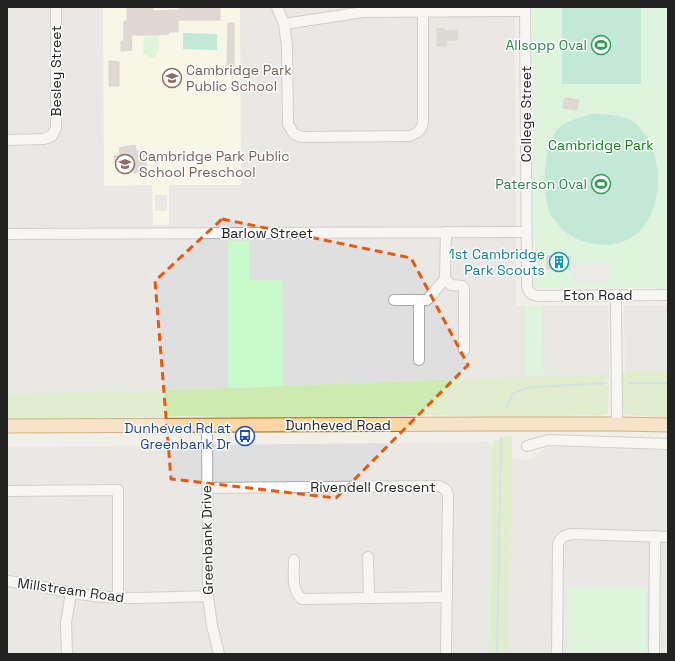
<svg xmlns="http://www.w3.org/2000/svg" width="675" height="661" font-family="'Space Grotesk',sans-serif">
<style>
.residential{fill:#e0dfdf}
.education{fill:#ffffe5}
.grass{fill:#cdebb0}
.park{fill:#c8facc}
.pitch{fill:#88e0be}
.parking{fill:#e2e2e2}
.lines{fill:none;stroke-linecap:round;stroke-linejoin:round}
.stream{stroke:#aad3df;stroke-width:2}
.building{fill:#c7bfb8;stroke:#c4b6ab}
.minor-casing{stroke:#a9a9a9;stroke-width:12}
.major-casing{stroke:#a06b00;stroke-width:15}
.minor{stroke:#fff;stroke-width:10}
.major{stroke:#fcd6a4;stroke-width:13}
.marked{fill:none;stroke:#e8590c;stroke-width:3;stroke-dasharray:8 5;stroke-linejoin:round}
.labels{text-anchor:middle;stroke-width:3;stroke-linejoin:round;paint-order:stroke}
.leisure-label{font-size:14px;fill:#27864d;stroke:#fff;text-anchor:end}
.education-label{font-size:14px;fill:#785e54;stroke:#fff;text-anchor:start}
.street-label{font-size:14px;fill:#222;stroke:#fff}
.park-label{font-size:14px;fill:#0c8416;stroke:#fff}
.culture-label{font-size:14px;fill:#0d838f;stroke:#fff;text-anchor:end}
.transit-label{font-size:14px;fill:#164399;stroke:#fff;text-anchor:end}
</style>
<rect width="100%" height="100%" fill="#f2efe9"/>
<path class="residential" d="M7,7h508l1,299h92l1,67 -326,13 -1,-106 -33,1v-40h-21v147l-221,6z
M624,306h44v65l-43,1z
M488,442l4,5 -3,207h-482v-207z
M552,447l116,3v204h-159l2,-195 14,1 7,-1 12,-10z"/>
<path class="education" d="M103,7h137l1,178h-72v40h-16l-1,-40 -48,1z"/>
<path class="grass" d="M668,370v48l-43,-4 -2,-4h-1l-1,-38z
M609,373v7l-5,1v4h5l-1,25 1,2 -6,3 -109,2 -62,-2 -139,4 -104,-3 -182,4v-26l221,-6z
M504,436h8l-3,218h-20l3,-207 2,-7h6z"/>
<path class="park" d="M532,7h136v281h-131l-3,-2z
M157,36c4,9 3,15 -3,22h-3l-8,-5 1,-16z
M228,241h21v39h33l1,106 -55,2z
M526,306h16l1,69h-17z
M568,587l78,1v66h-79z"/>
<path class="pitch" d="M562,7h79v77h-79z
M183,33l34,1v16l-34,-1z
M593,114c12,0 31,1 41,8 3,2 6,6 8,9 3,4 7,8 9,12 3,4 3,10 4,14 11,42 -9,95 -60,87 -16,-3 -27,-7 -38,-21 -3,-3 -7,-8 -8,-12 -7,-21 -6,-61 7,-80 7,-10 26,-14 37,-17z"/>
<path class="parking" d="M155,195h12v16h-12z
M573,263h36v20h-36z"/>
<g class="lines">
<path class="stream" d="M628,383h40
M507,408l5,-14 14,-6 8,-1 73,-4
M497,654l4,-216"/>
</g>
<path class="building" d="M127,7h26v4l27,-1v-3l40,1v12h-42v12h-9v2l-11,1h-27l1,15 -11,1v-10h3v-20h3z
M228,23h6v47h-7z
M437,29h8v2h12l1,9h-12v6h-9z
M109,61l10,1v24h-10z
M565,98l14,2 -2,10 -14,-2z
M135,145l2,7 7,-2 3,20 -13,3 -2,-13 -17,3 -1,-7 6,-1 -1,-7z
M547,256h23v13h-5v2h-12v-2h-6z"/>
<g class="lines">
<g class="minor-casing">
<path id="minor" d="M277,7l7,17 3,22 1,78 6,10 8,3 107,-1c8,-2 13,-6 14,-14v-110
M525,7l2,276c0,8 3,12 11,13l130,-1
M284,24l79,-12 162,-1
M7,140l37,-1 8,-3 4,-8v-121
M7,234l519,-2
M445,279l6,6 11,1 2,2v62
M616,295l1,129
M394,300h33l18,-21 1,-47
M419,360v-60
M207,425l1,171 4,30 7,28
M527,446l21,-6 120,4
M207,488l230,-2c6,1 11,4 11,11l-2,157
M7,491l111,-1v107
M368,557l1,41
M294,560c0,13 -3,30 8,39l145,-2
M7,581c30,3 58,12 87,15 38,4 76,1 114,0
M67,654l-1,-31 5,-30
M557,654l1,-108c1,-8 6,-11 14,-12l96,3
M654,654l1,-118"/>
</g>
<g class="major-casing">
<path id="major" d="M7,426l485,-2h125l51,1"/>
</g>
<use href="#minor" class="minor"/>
<use href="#major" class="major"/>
</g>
<path d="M0 0H675V661H0ZM222,219l189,39 57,107 -132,133 -165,-19 -16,-198z" fill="#f2efe9" fill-opacity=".55" fill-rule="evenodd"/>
<path class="marked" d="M222,219l189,39 57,107 -132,133 -165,-19 -16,-198z"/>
<defs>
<g id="stadium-ring" transform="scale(1)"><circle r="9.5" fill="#fff" stroke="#2e9e5b" stroke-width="1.5"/><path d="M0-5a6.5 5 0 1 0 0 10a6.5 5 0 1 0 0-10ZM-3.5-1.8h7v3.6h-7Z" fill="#2e9e5b"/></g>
<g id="school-ring" transform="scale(1)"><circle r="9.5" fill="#fff" stroke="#8d6e63" stroke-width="1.5"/><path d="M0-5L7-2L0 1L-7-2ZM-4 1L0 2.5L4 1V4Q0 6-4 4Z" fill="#8d6e63"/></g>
<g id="building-ring" transform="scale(1)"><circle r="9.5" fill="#fff" stroke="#0f9aa8" stroke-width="1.5"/><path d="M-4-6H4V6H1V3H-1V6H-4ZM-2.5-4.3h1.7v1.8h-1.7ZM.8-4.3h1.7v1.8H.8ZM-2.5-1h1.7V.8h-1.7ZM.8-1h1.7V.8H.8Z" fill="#0f9aa8"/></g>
<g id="bus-ring" transform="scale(1)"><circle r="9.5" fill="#fff" stroke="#1a4fb4" stroke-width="1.5"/><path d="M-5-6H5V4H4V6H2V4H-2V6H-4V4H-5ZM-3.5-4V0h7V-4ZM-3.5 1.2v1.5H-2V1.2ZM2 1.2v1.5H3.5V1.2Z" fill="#1a4fb4"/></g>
</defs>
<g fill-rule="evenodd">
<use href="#stadium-ring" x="601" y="45"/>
<use href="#school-ring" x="172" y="78"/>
<use href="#school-ring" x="125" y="164"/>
<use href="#stadium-ring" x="601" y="184"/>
<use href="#building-ring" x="559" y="262"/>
<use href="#bus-ring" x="245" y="436"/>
</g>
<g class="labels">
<g class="leisure-label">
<text x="587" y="50">Allsopp Oval</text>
<text x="587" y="189">Paterson Oval</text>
</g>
<g class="education-label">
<text x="186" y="75">Cambridge Park<tspan x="186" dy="16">Public School</tspan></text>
<text x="139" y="161">Cambridge Park Public<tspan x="139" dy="16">School Preschool</tspan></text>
</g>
<g class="street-label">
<text transform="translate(56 71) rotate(-90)" y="5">Besley Street</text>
<text transform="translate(526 114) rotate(-90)" y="5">College Street</text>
<text x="267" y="238">Barlow Street</text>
<text x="598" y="300">Eton Road</text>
<text x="338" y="430">Dunheved Road</text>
<text x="373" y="492">Rivendell Crescent</text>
<text transform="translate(207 540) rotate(-91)" y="5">Greenbank Drive</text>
<text transform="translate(71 590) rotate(8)" y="5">Millstream Road</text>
</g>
<g class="park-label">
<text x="601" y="150">Cambridge Park</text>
</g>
<g class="culture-label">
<text x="545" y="259">1st Cambridge<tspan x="545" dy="16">Park Scouts</tspan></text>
</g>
<g class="transit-label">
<text x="231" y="433">Dunheved Rd at<tspan x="231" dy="16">Greenbank Dr</tspan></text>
</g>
</g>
<rect width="675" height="661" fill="none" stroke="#222222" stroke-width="16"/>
</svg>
